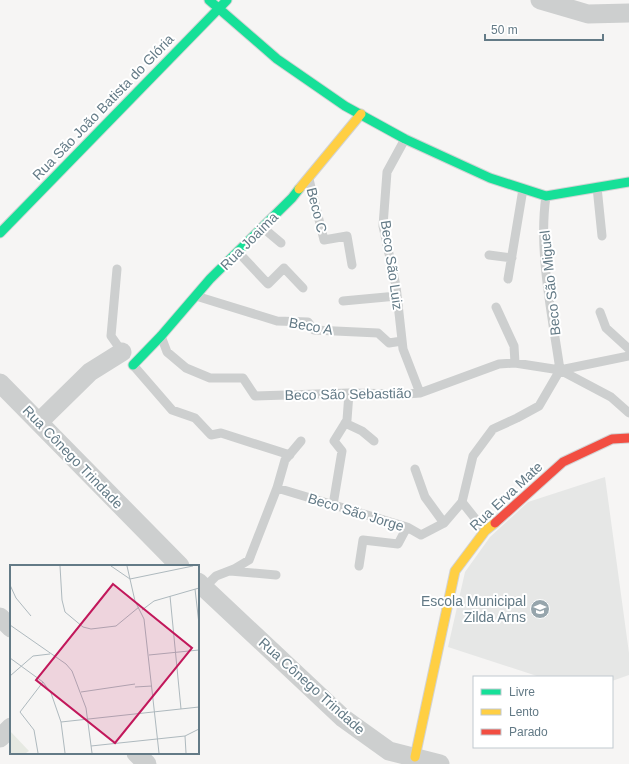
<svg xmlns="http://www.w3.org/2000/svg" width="629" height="764" font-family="Helvetica,sans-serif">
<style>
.built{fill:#e6e7e6}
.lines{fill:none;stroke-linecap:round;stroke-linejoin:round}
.fast-casing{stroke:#d2d3d4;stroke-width:11}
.slow-casing{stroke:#d2d3d4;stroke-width:11}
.jam-casing{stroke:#d2d3d4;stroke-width:11}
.lane{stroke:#cdcfcf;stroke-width:9}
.street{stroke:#cdcfcf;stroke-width:19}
.fast{stroke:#16e098;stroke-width:9}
.slow{stroke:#ffcf43;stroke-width:9}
.jam{stroke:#f24e42;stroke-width:9}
.labels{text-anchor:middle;stroke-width:4;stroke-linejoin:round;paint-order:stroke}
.street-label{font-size:14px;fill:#637a86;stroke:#fff}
.poi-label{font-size:14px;fill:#637a86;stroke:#fff;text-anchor:end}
.inset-road{fill:none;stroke:#aeb9be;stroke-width:1}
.view{fill:#c2185b;fill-opacity:0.15;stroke:#c2185b;stroke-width:2}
.inset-edge{fill:none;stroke:#637a86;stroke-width:2}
</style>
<rect width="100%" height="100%" fill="#f6f5f4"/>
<path class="built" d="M605,477l24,176v22l-17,6v-4h-72l-92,-30 17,-75 25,-35 38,-35z"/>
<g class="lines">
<g class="fast-casing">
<path id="fast" d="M209,0l68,59 68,47 60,33 85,39 56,18 83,-14
M0,233l227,-233
M133,365l28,-29 49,-57 82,-81 7,-9"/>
</g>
<g class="slow-casing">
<path id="slow" d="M299,189l62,-75
M415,757l40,-186 30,-40 10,-8"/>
</g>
<g class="jam-casing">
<path id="jam" d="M495,523l68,-61 49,-23 17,-1"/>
</g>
<path class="lane" d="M405,139l-18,33 -4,54 13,60 7,63 17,44
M309,179l15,61 23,-4 5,29
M597,187l5,49
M546,196c-8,55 6,118 14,174
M262,227l19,16
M238,252l30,32 16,-16 19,20
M489,255l23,3
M117,269l-6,67 12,17
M508,279l15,-90
M196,296l81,25 31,1 6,8 64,3 11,10 13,-2
M343,301l54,-5
M496,307l18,39 1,17
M600,312l6,16 23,21
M161,336l6,16 19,16 24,10h33l12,18 94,-3 58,1 13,-1 79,-29 16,-1 45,7 69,-14
M133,365l39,45 23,8 16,17 10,-2 69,22
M560,370l51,27 18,16
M345,423l17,8 12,10
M415,469l10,28 19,26
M277,488l130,39 14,8 23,-12 18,-21 11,-46 20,-27 24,-11 22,-12 21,-36
M462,502l23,29
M333,505l9,-54 -8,-10 13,-21 2,-27
M359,566l4,-26 35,4 9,-17
M230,571l46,4
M204,588l12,-12 18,-7 15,-9 28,-72 8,-28 16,-19"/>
<path class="street" d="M540,0l48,14 41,-1
M0,383l180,183
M39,422l51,-50 32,-20
M198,582l145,136 46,33 51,13
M0,617l11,11
M0,738l11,-11
M136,753l11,11"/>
<use href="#fast" class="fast"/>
<use href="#slow" class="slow"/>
<use href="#jam" class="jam"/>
</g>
<defs>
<g id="school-disc" transform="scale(1)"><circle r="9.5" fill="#96a5ac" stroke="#fff"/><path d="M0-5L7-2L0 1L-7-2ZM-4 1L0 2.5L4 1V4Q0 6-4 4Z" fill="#fff"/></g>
</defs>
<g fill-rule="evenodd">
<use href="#school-disc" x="540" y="609"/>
</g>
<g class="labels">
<g class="street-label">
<text transform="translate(103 107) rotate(-46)" y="5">Rua São João Batista do Glória</text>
<text transform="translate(317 210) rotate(76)" y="5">Beco C</text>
<text transform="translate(249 241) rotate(-45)" y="5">Rua Joaima</text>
<text transform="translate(392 265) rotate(82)" y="5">Beco São Luiz</text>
<text transform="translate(550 283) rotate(-96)" y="5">Beco São Miguel</text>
<text transform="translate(311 326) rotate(10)" y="5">Beco A</text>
<text transform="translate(348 394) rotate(-1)" y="5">Beco São Sebastião</text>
<text transform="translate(73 457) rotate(46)" y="5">Rua Cônego Trindade</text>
<text transform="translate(506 496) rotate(-43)" y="5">Rua Erva Mate</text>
<text transform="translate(356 512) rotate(17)" y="5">Beco São Jorge</text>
<text transform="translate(312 686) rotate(42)" y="5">Rua Cônego Trindade</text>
</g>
<g class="poi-label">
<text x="526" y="606">Escola Municipal<tspan x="526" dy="16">Zilda Arns</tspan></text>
</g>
</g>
<g transform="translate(10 565)">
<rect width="189" height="189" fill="#f6f5f4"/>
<path d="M0,166l19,20 -3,2h-16z" fill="#e6e9e2"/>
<path class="inset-road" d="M50,1l2,34 3,12 18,15 8,2 25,-3 23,-19M101,1l19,13 63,-13M117,1l8,35 9,18 15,134M0,20l6,13 15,18M185,24l4,35M160,31l11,113M132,45l12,-9 45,-13M0,60l56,39 6,7 14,37 6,45M139,90l50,-5M0,93l33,24 8,11 10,29 4,31M0,111l23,-20 17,-2M125,122l17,-1M71,127l54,-8M51,157l138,-15M175,171l1,17M81,181l94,-10 14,-7M28,188l-4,-23 -14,-18 23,-30"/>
<path class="view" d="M103,19l79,64 -77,95 -79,-63z"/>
<rect width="189" height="189" class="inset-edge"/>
</g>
<rect x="473" y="676" width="140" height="72" fill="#ffffff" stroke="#c1cacf"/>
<rect x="481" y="689" width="20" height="6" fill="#16e098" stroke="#c1cacf"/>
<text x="509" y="696" font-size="12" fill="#637a86">Livre</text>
<rect x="481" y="709" width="20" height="6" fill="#ffcf43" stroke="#c1cacf"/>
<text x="509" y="716" font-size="12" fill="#637a86">Lento</text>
<rect x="481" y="729" width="20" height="6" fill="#f24e42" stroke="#c1cacf"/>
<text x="509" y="736" font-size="12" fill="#637a86">Parado</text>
<path d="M485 34v6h118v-6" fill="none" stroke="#637a86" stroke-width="2"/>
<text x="491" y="34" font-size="12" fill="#637a86" stroke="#ffffff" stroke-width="3" paint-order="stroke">50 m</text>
</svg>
